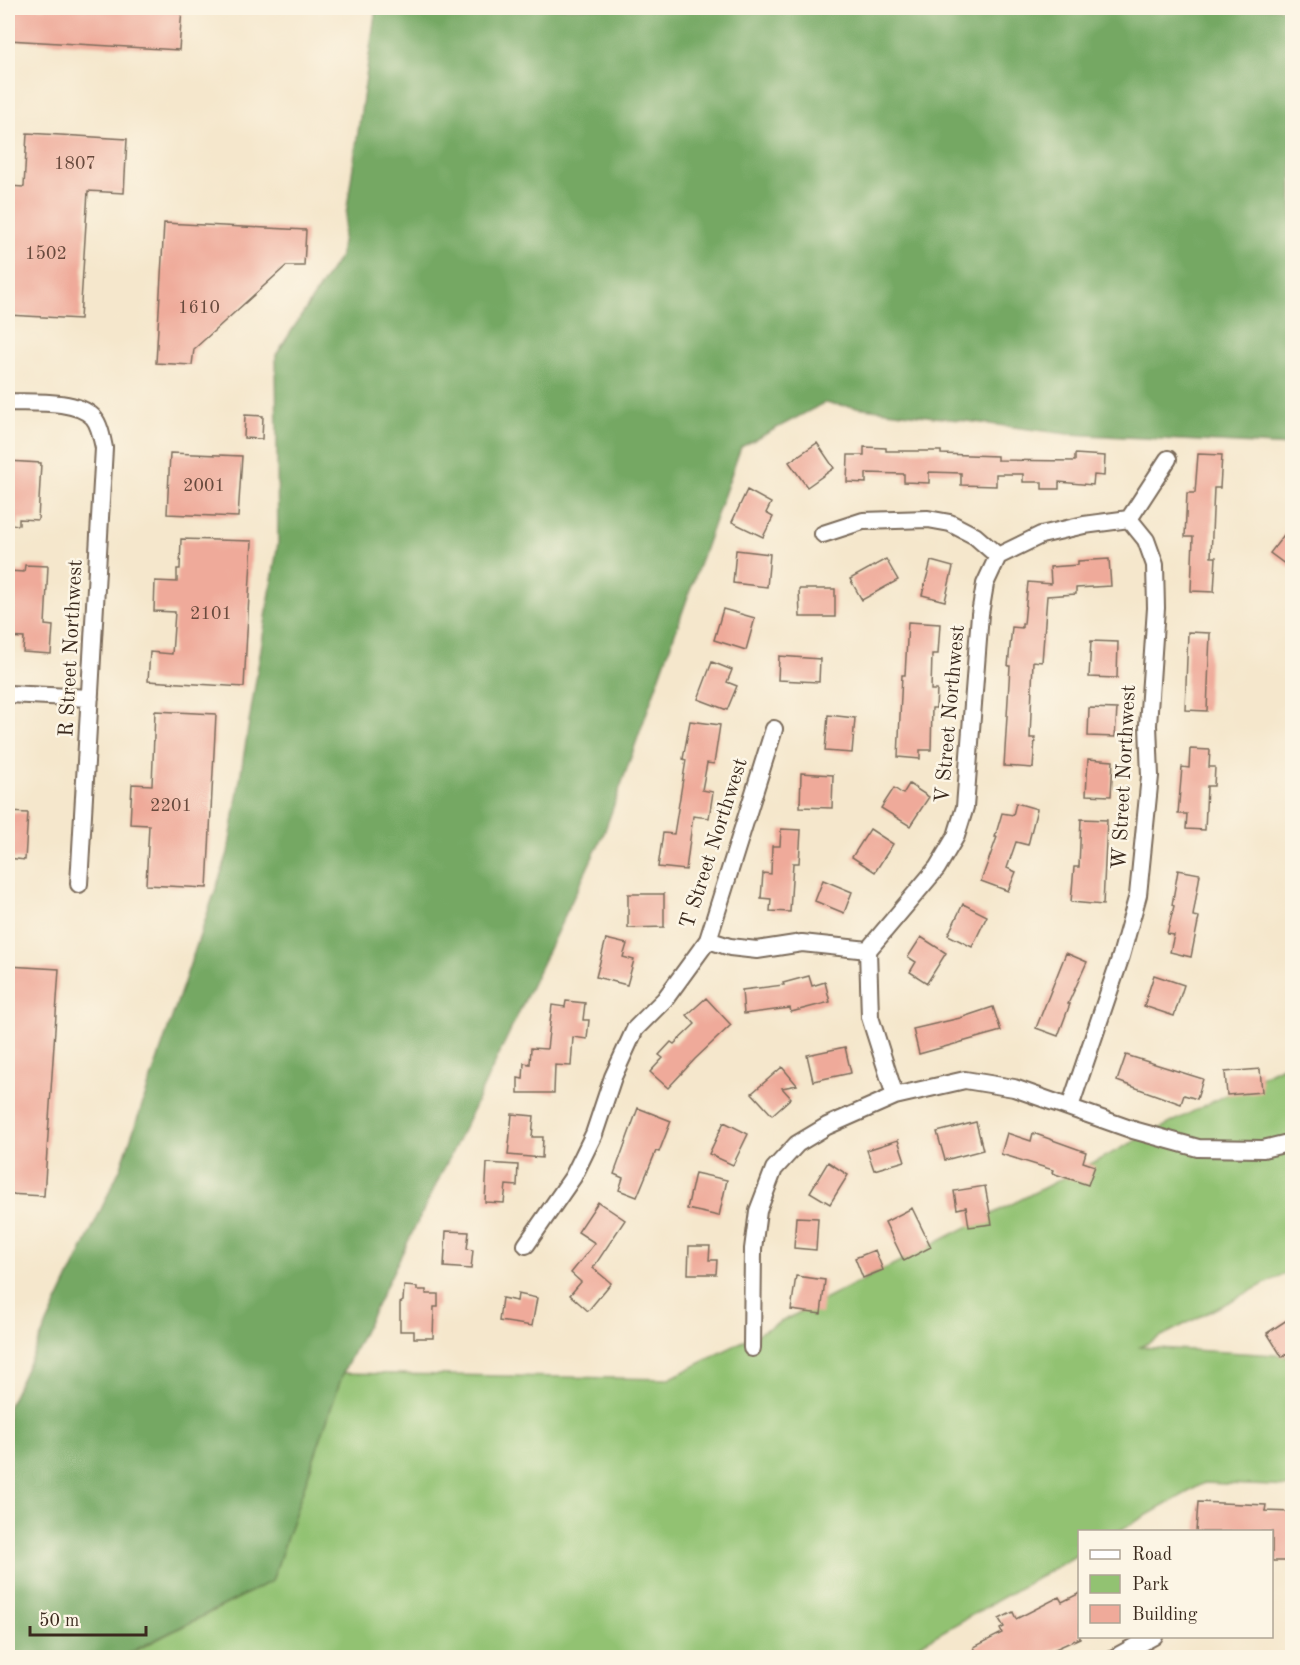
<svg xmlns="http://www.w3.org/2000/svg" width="1300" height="1665" font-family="'Old Standard TT',serif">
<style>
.green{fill:#92c272;stroke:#667648;stroke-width:1.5}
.forest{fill:#75a864;stroke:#586941;stroke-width:1.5}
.building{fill:#efaa9a}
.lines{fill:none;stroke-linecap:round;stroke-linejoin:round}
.minor-casing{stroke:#7c6c5b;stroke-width:20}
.minor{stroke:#fff;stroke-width:16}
.labels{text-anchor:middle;stroke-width:5;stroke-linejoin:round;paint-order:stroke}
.number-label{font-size:18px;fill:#684a3d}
.street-label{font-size:21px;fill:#3b2a1e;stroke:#fcf5e5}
</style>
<rect width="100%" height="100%" fill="#fcf5e5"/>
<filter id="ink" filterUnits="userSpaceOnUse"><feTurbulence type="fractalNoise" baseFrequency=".0167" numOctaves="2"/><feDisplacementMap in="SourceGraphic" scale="12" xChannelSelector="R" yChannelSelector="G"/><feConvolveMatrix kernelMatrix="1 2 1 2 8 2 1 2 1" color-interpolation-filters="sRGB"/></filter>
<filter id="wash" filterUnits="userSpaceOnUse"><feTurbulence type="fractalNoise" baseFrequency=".008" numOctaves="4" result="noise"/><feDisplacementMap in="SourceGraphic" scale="24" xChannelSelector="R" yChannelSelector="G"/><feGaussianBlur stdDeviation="1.35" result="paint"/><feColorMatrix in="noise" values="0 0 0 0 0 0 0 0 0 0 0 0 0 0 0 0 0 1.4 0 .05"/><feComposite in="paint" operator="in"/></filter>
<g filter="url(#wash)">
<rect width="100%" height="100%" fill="#f5e7cc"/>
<path class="green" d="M1292,1061v209l-152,77 152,9v131l-88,-4 -85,48 -39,1 -1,22 -181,103 -777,1 151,-77 71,-208 326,6z"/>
<path class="forest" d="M376,8h916v438l-224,-12 -244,-31 -83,44 -137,386 -139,293 -122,247 -71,208 -151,76h-113v-250l113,-240 107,-314 50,-310 -2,-188 64,-99z"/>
<g id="blocks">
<path class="building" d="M8,8h174l-3,42 -171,-10z
M27,133l100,6 -3,54 -36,-2 -8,128 -72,-4v-129l16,1z
M164,223l142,7 -2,36h-18l-92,83 -2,16 -36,-2z
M245,415l18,1 -1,23 -18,-1z
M817,443l17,25 -27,19 -18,-25z
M864,447l22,1v3h55v3l56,2v4l78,1v-7l30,2 -1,20 -10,-1 -1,10 -34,-3v7h-17v-7h-19v-8h-27v12l-35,-1v-12l-32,-1v11l-25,-1v-8l-38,-1v10l-19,-1 1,-27h16z
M170,453l72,3 -4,61 -71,-3z
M1198,454l24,1 -2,33h-6l-3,69h5l-2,35 -23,-1 2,-54h-8l2,-44h8z
M8,461l33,2 -3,57 -19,-1v6l-11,-1z
M747,490l24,13 -5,10 7,4 -10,20 -31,-15z
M1293,523v47l-23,-17z
M181,539l71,2 -8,146 -96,-6 2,-29 22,2 3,-42 -21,-1 1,-30 22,1v-13h3z
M736,550l34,4 -3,33 -34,-4z
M886,559l12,21 -36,20 -12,-21z
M1109,559l2,27 -35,2v6l-29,2 -5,66 -9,-1 -3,77h5l-2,30 -29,-2 6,-100h-2l4,-39 10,1v-4h2l4,-42 23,2 -1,-17 28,-2v-4z
M931,561l22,6 -8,34 -23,-6z
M25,565l23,1 -3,59 8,1 -2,28 -28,-2 1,-14 -16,-1v-66l16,1z
M799,589h36v28h-35z
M723,609l32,9 -9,32 -32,-10z
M908,622l32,2 -2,30h-6l-1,36h6l-1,18h-4l-1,42h-11v9l-22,-2 4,-82h3z
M1188,632l22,1 -3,78 -22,-1z
M1091,641l27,1 -1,36 -28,-1z
M779,656l41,3 -1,23 -41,-2z
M712,662l20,8 -5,12 10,4 -10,24 -29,-11z
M1089,708l28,1 -2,28 -27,-1z
M155,711l61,3 -9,174 -61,-3 3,-60 -19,-1 2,-40 20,1z
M828,715l27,3 -3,35 -27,-2z
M690,721l30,4 -6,39 -7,-1 -5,27 11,2 -4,26 -16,-2 -7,54 -28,-3 5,-34 11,1 12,-74 -3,-1z
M1190,749l20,1 -1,17h6l-1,19h-7l-2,44 -19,-1 1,-15h-9l4,-47 7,1z
M1088,759l25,2 -2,35 -25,-1z
M801,773l32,2 -1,33 -32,-1z
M909,784l20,13 -19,29 -29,-18 13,-20 9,6z
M1016,803l21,6 -9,36 -12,-3 -9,26 9,4 -8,19 -27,-10 16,-44h-2l7,-24 11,2z
M8,812l20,1 -3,47 -17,-2z
M1081,819l26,1 -4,85 -32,-3 3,-35h5z
M781,829l20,1 -2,33h-6l-3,49 -20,-1 1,-12 -10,-1 2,-25 8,1 1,-28h8z
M870,829l23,15 -18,28 -23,-15z
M1178,870l22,4 -7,42 6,1 -8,40 -21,-5 4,-17 -7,-1 7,-28 -2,-1z
M823,880l29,12 -8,21 -29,-12z
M628,894h36v33l-36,1z
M963,904l24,12 -15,31 -24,-12z
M921,937l25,16 -19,30 -17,-11 6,-10 -8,-5z
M606,939l21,5 -4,13 11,3 -7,25 -31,-8z
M1066,953l21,9 -19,42h2l-12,32 -22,-8z
M8,966l51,3 -15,227 -36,-2z
M1154,975l30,10 -10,31 -30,-10z
M809,976l3,10 13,-4 5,20 -39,10 -1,-4 -46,6 -2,-24 42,-5 -1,-2z
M706,998l25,27 -36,34 -27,29 -18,-16 13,-14 -4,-3 12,-13 3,2 21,-20 -8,-9z
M566,1001l19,2 -2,17h6l-2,19 -14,-2 -2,29 -16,-1 -1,28h-36v-15l5,1 1,-16 6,1 1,-16 16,1 5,-44 13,2z
M993,1007l8,24 -82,23 -6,-25 47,-11z
M845,1047l6,26 -38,8 -6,-26z
M1126,1055l77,24 -6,20 -13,-4 -3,9 -64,-23z
M782,1067l15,18 -15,3 9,10 -19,17 -20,-22z
M1260,1069l2,23 -35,3 -2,-23z
M638,1108l33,13 -12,31 -3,-1 -19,46 -18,-7 4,-12 -9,-4z
M512,1114l22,2 -2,21h11l-1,21 -34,-3z
M724,1122l24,12 -15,31 -24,-11z
M976,1122l7,28 -38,10 -8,-28z
M1007,1133l24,8 2,-8 53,19 -3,10 12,4 -7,19 -36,-12 1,-3 -52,-16z
M898,1140l7,21 -31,9 -7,-20z
M828,1162l20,13 -18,29 -20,-12z
M487,1163l31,2 -1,21 -11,-1 -2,18 -19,-1z
M695,1173l32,7 -8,36 -32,-7z
M985,1186l7,38 -23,3 -3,-20 -9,2 -3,-18z
M598,1202l27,18 -32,48 18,15 -23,28 -18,-16 11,-13 -10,-9 24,-30 -17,-11z
M912,1208l19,39 -27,14 -19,-39z
M796,1217l22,1 -2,32 -22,-2z
M446,1231l23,1 -2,17 6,1 -2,19 -27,-2z
M689,1246h21l-1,14h8l-1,14h-28z
M875,1250l8,20 -20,8 -8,-20z
M796,1276l29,4 -4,34 -30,-4z
M404,1286l13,1v3h9v4h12v13h-4l-1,31h-19v-7h-14v-28l3,-2z
M518,1294l19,4 -5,28 -33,-5 3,-23 15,3z
M1293,1316v34l-11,7 -15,-24z
M1198,1502l68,3 -1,6 28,1v49h-21v-29h-76z
M1080,1593v45l-45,20h-56l-5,-11 28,-14 -2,-4 4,-2 -5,-8 14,-7 3,7 43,-22 3,5z"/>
</g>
</g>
<g filter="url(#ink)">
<use href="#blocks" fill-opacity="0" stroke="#7c6c5b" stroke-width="1.5"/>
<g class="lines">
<g class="minor-casing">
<path id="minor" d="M8,402c24,1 67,-3 85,15 7,8 9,22 11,31l-25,436
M823,534l40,-13 65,-2 22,4 25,13 23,20 43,-21 43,-10 45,-6 39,-60
M8,694l82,4
M708,940l22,7 27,3 45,-7 66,7
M895,1096l-25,-79 -2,-67 69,-82 19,-32 9,-29 15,-193 5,-30 13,-28
M1070,1107l51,-151 17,-61 12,-119 -2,-51 8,-117 -1,-43 -9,-25 -17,-21
M526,1245l47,-68 21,-43 19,-57 22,-48 30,-30 43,-59 66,-211
M752,1348l1,-99 5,-38 16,-42 23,-25 30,-18 68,-30 70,-16 49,8 119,42 65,18 65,1 29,-7
M1114,1658l40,-22"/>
</g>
<use href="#minor" class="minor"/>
</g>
</g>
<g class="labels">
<g class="number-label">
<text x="75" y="169">1807</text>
<text x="46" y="259">1502</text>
<text x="199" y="313">1610</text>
<text x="204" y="491">2001</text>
<text x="211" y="619">2101</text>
<text x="171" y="811">2201</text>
</g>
<g class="street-label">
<text transform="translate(70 648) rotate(-87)" y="7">R Street Northwest</text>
<text transform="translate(949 714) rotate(-85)" y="7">V Street Northwest</text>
<text transform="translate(1123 777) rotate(-87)" y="7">W Street Northwest</text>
<text transform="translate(713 843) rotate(-72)" y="7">T Street Northwest</text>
</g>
</g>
<rect width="1300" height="1665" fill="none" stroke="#fcf5e5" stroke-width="30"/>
<rect x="1078" y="1530" width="195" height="108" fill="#fcf5e5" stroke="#afa495" stroke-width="1.5"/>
<rect x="1090" y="1550" width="30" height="9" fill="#ffffff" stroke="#afa495" stroke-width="1.5"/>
<text x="1132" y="1560" font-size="18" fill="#3b2a1e">Road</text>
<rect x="1090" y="1575" width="30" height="18" fill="#92c272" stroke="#afa495" stroke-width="1.5"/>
<text x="1132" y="1590" font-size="18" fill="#3b2a1e">Park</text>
<rect x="1090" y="1605" width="30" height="18" fill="#efaa9a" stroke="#afa495" stroke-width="1.5"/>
<text x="1132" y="1620" font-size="18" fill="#3b2a1e">Building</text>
<path d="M30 1626v9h116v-9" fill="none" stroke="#3b2a1e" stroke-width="3"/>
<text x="39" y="1626" font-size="18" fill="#3b2a1e" stroke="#fcf5e5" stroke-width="4.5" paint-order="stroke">50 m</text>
</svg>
